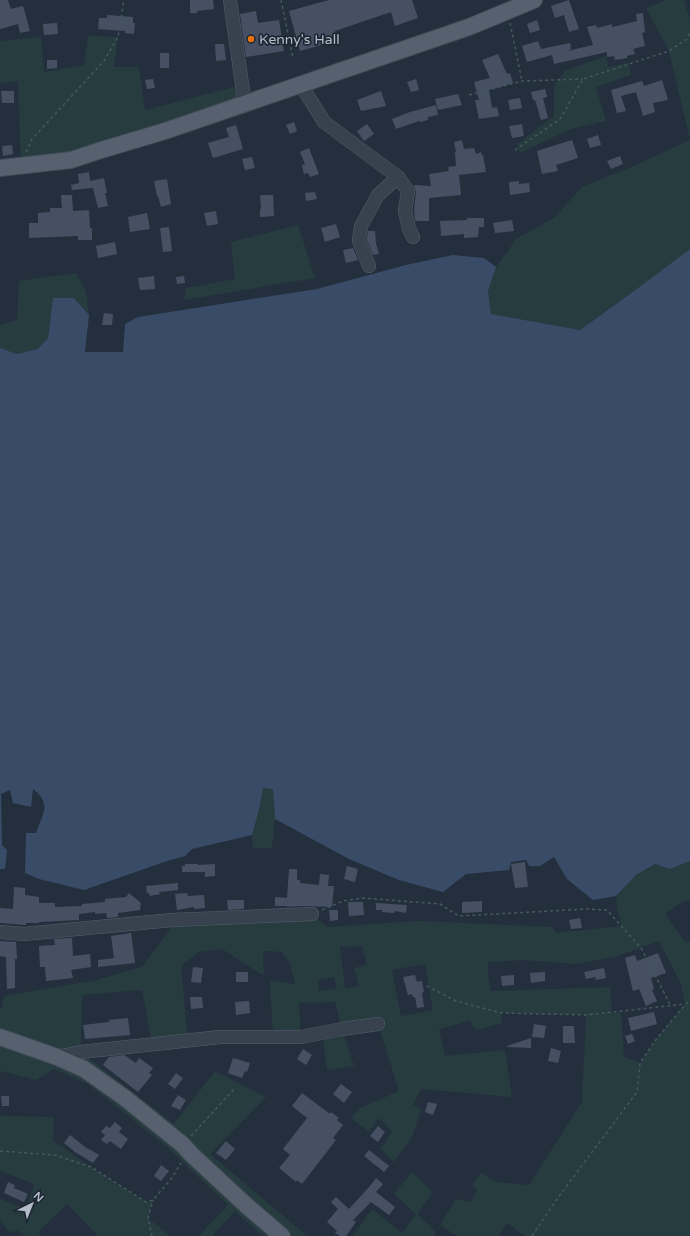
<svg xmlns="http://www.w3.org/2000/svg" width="690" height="1236" font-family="'Varela Round',sans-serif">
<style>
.green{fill:#263c3f;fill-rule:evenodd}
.water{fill:#394c67}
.building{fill:#455162}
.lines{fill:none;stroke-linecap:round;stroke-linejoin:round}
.minor-casing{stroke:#565f6c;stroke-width:14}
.major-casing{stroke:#414a57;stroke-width:18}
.path{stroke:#44595c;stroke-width:1.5;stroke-dasharray:3 3;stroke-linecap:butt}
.minor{stroke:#38414e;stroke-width:13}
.major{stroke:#56606e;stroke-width:16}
.food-dot{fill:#e8710a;stroke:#1d2633;stroke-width:1.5}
.labels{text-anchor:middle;stroke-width:3.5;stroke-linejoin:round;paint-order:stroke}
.poi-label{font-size:14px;fill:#b4bcc9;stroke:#1d2633;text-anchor:start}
</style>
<rect width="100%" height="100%" fill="#242f3e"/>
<path class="green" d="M667,0h17l6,20v229l-56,42 -54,39 -89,-16 -3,-23 8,-24 21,-29 37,-20 28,-31 49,-20 59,-27 -21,-89 -23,-43z
M88,36l30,1 -4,30h25l6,43 97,-25 3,20 -224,61 -3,-85 -18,2v-42l41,-4 3,35 40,-7z
M606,56l2,11 21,-4 2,12 -35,12 10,34 -35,8 -51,24 -3,-9 37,-28v-30l11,-15z
M298,225l17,53 -131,22 2,-12 49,-9 -4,-37z
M76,273l10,18 3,24 -15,-17 -24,23 -2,17 -10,11 -21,5 -17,-6v-23l17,-5 2,-39z
M262,788h11l2,31 -3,29h-19l-1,-13 7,-25z
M690,861v39l-8,2 -17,12 20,28h5v294h-165l-18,-13 -8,11 2,2h-44l-17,-11 16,-26 14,3 7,-12 -5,-5 9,-12 16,9 32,3 53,-83 4,-87 -85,-2 1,10 -26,7 -6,-9 -31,8 6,27 60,-6 7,47 -91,-8 -8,16 8,4 -8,26 -19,27 -13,-13 11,-18 -13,-13 -10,14 -18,-14 9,-10 39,-17 -21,-67 -36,5 12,37 -27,4 -5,-37 20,-4 -7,-27 -36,1 2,34h-28l-3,-57 25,4 -5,-21 -8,-11 -19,-1 1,25 -42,-27 -23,3 -18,14 7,75 -36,3 -10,-54 -60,5 -1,57 93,72 41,-53 51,26 -56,57 97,82h-44l-28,-25 -23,25h-13l29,-31 -61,-58 -79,-63 -34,-15 -18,11 -36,-9v-63h2l2,-12 92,-16 46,-13 27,-36 3,-11 140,-6 15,13 92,-6 134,6 2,6 67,-7 -5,-17 -1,-13 20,-21 19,-11 15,5zM659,941l22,43 4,20 -31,38 -14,21 -16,-6 -3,-45 -9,1 -2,-26 -119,4 -3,-17v-12l36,-2 53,4 41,-8zM362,946l5,19 -13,3 5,18 -14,3 -5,-42zM425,964l8,46 -32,6 -9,-46zM334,977l3,12 -18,2 -1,-11z
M0,1116l54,1 -1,23 38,27 54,35 8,-2 -5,18 22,18h-72l-31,-32 -29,28 3,4h-18l-6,-6 -7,3 -10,-12v-22l27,10 7,-25 -34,-13z
M412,1172l21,21 -16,21 19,18 -2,4h-81l19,-27 30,24 14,-19 -22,-20z"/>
<path class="water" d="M690,249v612l-20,8 -15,-5 -19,11 -20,21 -23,4 -26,-21 -13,-22 -14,9h-11l-3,-6 -15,2 -2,8 -43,4 -23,18 -44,-12 -50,-21 -74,-40 -2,-30 -10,-1 -4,22 -7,25 -60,14 -7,7 -18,5 -83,29 -45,-11 -14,-6 1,-40h10c7,-20 16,-29 -3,-44l-2,18 -18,-4 -3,-13 -9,4 1,51 5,5 -2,19h-5v-521l17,6 21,-5 10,-11 5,-40h21l15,17 -4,37h38l2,-28 13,-7 179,-28 89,-24 47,-10 31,3 12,9 -8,24 3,23 89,16 54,-39z"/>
<path class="building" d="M0,0h8l3,9 12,-3 7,25 -10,2 -2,-9 -18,5z
M190,0h23l1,9 -17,2v2h-7z
M329,0h83l6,18 -23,8 -4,-14 -56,19 2,10 -37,10 -11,-40z
M569,0l10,29 -10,3 -5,-17 -9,3 -4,-12z
M256,11l2,12 21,-3 5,31 -38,6 -6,-43z
M643,13l2,19 -3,1 3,13 -12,3 2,5 -8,2v2l-12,2 -1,-4 -7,1v-5l-53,12 -2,-9 -25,7 -5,-16 16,-5 3,8 29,-6 1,6 -4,2 26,-6 -6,-18 9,-2 1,3 15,-4v3l25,-6 -1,-7z
M107,15l26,2v6h2l-1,11 -9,-1v-2l-27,-2 1,-11h8z
M537,20l3,10 -10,3 -3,-9z
M57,23l1,11 -14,1 -1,-11z
M215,44h9l2,16 -10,1z
M160,53h9v15h-9z
M498,54l9,20 3,-1 3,10 -24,7 3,18 5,-1 2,9 -20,3 -4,-19h4l-5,-18 16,-4 -8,-18z
M47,60h10v8l-10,1z
M153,79l2,9 -8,1 -2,-9z
M416,79l3,11 -8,2 -4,-10z
M662,80l6,20 -15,3 2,9 -12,4 -7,-24 -15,4 5,15 -9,2 -6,-23 31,-9 2,5z
M545,89l2,7v1l-4,1 5,20 -7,2 -6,-20h-2l-2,-8z
M1,91h13v12h-12z
M381,91l5,15 -25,5 -4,-11z
M458,94l4,11 -24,5 -3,-11z
M520,98l2,10 -12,2 -2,-10z
M436,105l2,10 -10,2v3l-8,2 -1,-1 -23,8 -4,-10 18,-7z
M294,122l3,9 -7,3 -4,-9z
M367,124l7,10 -10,7 -7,-10z
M522,124l2,12 -12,2 -3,-12z
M236,125l7,24 -30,9 -5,-15 21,-6 -3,-9z
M598,135l3,10 -11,3 -3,-9z
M462,140l2,9 10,-1 2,6 5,-2 1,3h1l3,17 -27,3 2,20 -32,3v23h-14l-1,-13 2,-16 -2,-7 17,1 -2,-12 20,-3 -1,-4 8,-1 -1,-14h1l-2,-10z
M572,140l6,18 -22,7 2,6 -16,3 -5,-23z
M12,145l1,9 -10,2 -1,-10z
M309,148l10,26 -9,3 -2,-4 -4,1 -2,-9 3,-1 -5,-12z
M620,156l3,8 -12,5 -4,-8z
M252,157l3,11 -10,2 -3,-11z
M89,172l1,9 14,-3 3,15h-2l3,13 -10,2 -5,-20 -21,2 -1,-5 8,-2 -1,-9z
M167,179l4,25 -10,3 -3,-11h-1l-3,-15z
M519,181v3l10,-1 1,9 -20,3 -1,-13z
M315,192l2,7 -11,2 -1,-8z
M61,195h11l1,16 16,-1 1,18h2v12h-14v-4l-49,2v-15h9v-10l12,-1v-4h12z
M260,195h13l1,21 -14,1v-8h1z
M216,211l2,13 -11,2 -3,-13z
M147,213l3,16 -20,3 -2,-15z
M467,218h17v9h-5l-1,10 -14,1v-4l-23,2 -1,-15 27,-1z
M512,220l2,11 -19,2 -2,-10z
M336,224l4,13 -15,5 -4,-14z
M169,227l3,24 -9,1 -3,-24z
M368,231h7l1,13 3,10 -6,1 -6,-15z
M115,242l2,12 -19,4 -2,-12z
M353,248l5,12 -12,3 -3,-13z
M154,276l1,13 -15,1 -2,-12z
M184,276l1,7 -8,1 -1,-7z
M104,313l9,1 -1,11h-10z
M525,862l3,25 -13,1 -4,-24z
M185,864h13v1l17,-1v12l-10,1v-5h-23v-6h3z
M347,866l11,3 -3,13 -11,-3z
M289,869h8v11h3v3l19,2 1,-11 9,1 -1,11h6l-2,21 -32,-1 -13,1v-1h-12v-9l12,1z
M178,883v7l-19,2 1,2 -10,2 -1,-3h-2l-1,-7z
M14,887l11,1v7l14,2v6h16v4l27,-1v-2l23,-2v-3l21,-2 3,-4 12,10 -1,7 -22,3v4l-11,1 -1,-5 -11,1v-2l-16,2v6l-40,2v1h-13v2l-26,-2v-15l13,1z
M187,893l1,3 16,-1 1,13 -11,1v-2l-17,3 -2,-16z
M227,900h17v9l-16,1z
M482,901v11l-20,1v-11z
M348,902h15l1,13 -15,1z
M376,903l31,2 -1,8 -11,-2 -1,2 -12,-1v-2h-6z
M329,910h9v10l-8,1z
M580,918l2,10 -11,1 -2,-9z
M131,933l4,30 -37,4v-7l16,-2 -3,-22z
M72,938l1,18 17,-2 1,13 -20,3 2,8 -27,3 -1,-14h-5l-1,-21 16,-1 -1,-6z
M0,941l16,1 1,17h-2v29l-8,1 -1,-32 -6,-1z
M658,953l8,20 -15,5 3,11 -2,1 5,11 -11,5 -7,-17 -6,2 -8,-33 10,-3 2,6z
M193,967l10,1 -2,15 -10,-1z
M604,968l2,10 -10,2 -1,-3 -9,2 -2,-7z
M236,972h12v10h-12z
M545,972v9l-14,2 -1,-10z
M415,975l2,7 5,-1 2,11 -2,1 2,14 -7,1 -2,-11h-2l-1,-3 -4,1 -5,-18z
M514,975v10l-12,1 -1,-10z
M190,997h12l1,11 -12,1z
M249,1001l1,12 -14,2 -1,-13z
M654,1012l3,12 -26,7 -3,-13z
M128,1018l2,17 -45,4 -2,-14 26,-3v-2z
M534,1024l12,2 -2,12 -12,-1z
M563,1026h11l1,17h-12z
M632,1034l3,7 -7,3 -3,-8z
M531,1038v10l-24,-1v-1z
M551,1048l10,3 -3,12 -10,-2z
M303,1049l9,6 -6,10 -9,-6z
M124,1055l12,8 3,-5 14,10 -4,5 3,2 -14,17 -35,-27 6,-8z
M233,1058l17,5 -3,9 -2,-1 -3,7 -14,-5z
M176,1073l7,5 -8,11 -7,-5z
M341,1084l11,8 -8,11 -11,-9z
M302,1093l28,21 1,-2 8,6 -2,2 6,5 -10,13 3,2 -34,44 -5,-4 -1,2 -17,-14 11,-13 -7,-6 24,-31 -15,-12z
M178,1095l8,5 -6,10 -9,-4z
M1,1096h8v10h-7z
M428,1102l9,2 -4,11 -8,-3z
M115,1122l7,6 -3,4 9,7 -7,10 -11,-8 -3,3 -6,-4 4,-5 -4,-3 5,-6 4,2z
M378,1126l7,6 -7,10 -8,-6z
M70,1135l19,15v-1l10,6 -6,8 -18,-11 -11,-9z
M226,1141l9,8 -9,11 -10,-7z
M369,1150l20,16 -5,6 -20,-16z
M161,1165l8,6 -8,10 -7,-5z
M376,1178l7,6 -7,8 19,15 -6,8 -18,-13 -18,18 3,2 -10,14h-6l-5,-3 2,-2 -10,-9 11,-13 -7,-7 5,-5 13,12 21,-23z
M8,1182l7,3 -1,3 14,6 -4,8 -20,-9z"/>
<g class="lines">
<g class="minor-casing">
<path id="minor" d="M230,0l15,105
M301,85l23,37 74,55 10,14 -3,20 4,18 4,8
M369,266l-10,-25 2,-15 17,-31 20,-18
M0,932l24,2 148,-14 140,-6
M57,1057l24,-5 139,-15h81l41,-8 36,-5"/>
</g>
<g class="major-casing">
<path id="major" d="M0,168l71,-8 27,-9 67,-20 304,-104 65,-27
M0,1037l57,20 27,12 41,29 58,47 8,9 56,52 35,30"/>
</g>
<path class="path" d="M281,0l12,58
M510,23l12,58
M469,95l53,-14 61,-2
M515,150l45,-31 23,-40 86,-28 18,-12 3,-7
M26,152l6,-13 72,-78 14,-24 6,-37
M322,910l21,-9 20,-3 77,6 19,12 127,-7 21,1 34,38 30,58
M427,986l29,15 45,12 86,2 98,-11
M191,1136l44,-48
M0,1151l55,4 36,12 55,35 7,-2 19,-22 9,-15
M152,1236l-4,-18 5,-18
M532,1236l25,-37 80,-107 3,-29 14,-21 36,-43"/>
<use href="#minor" class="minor"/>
<use href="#major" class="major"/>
</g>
<circle class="food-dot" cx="251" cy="39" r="4"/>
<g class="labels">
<g class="poi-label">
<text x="259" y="44">Kenny's Hall</text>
</g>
</g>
<g transform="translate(32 1204) rotate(43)" stroke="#1d2633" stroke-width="3" paint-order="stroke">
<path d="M0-3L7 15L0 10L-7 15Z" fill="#b4bcc9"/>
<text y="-6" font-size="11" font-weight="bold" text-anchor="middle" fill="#b4bcc9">N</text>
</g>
</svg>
